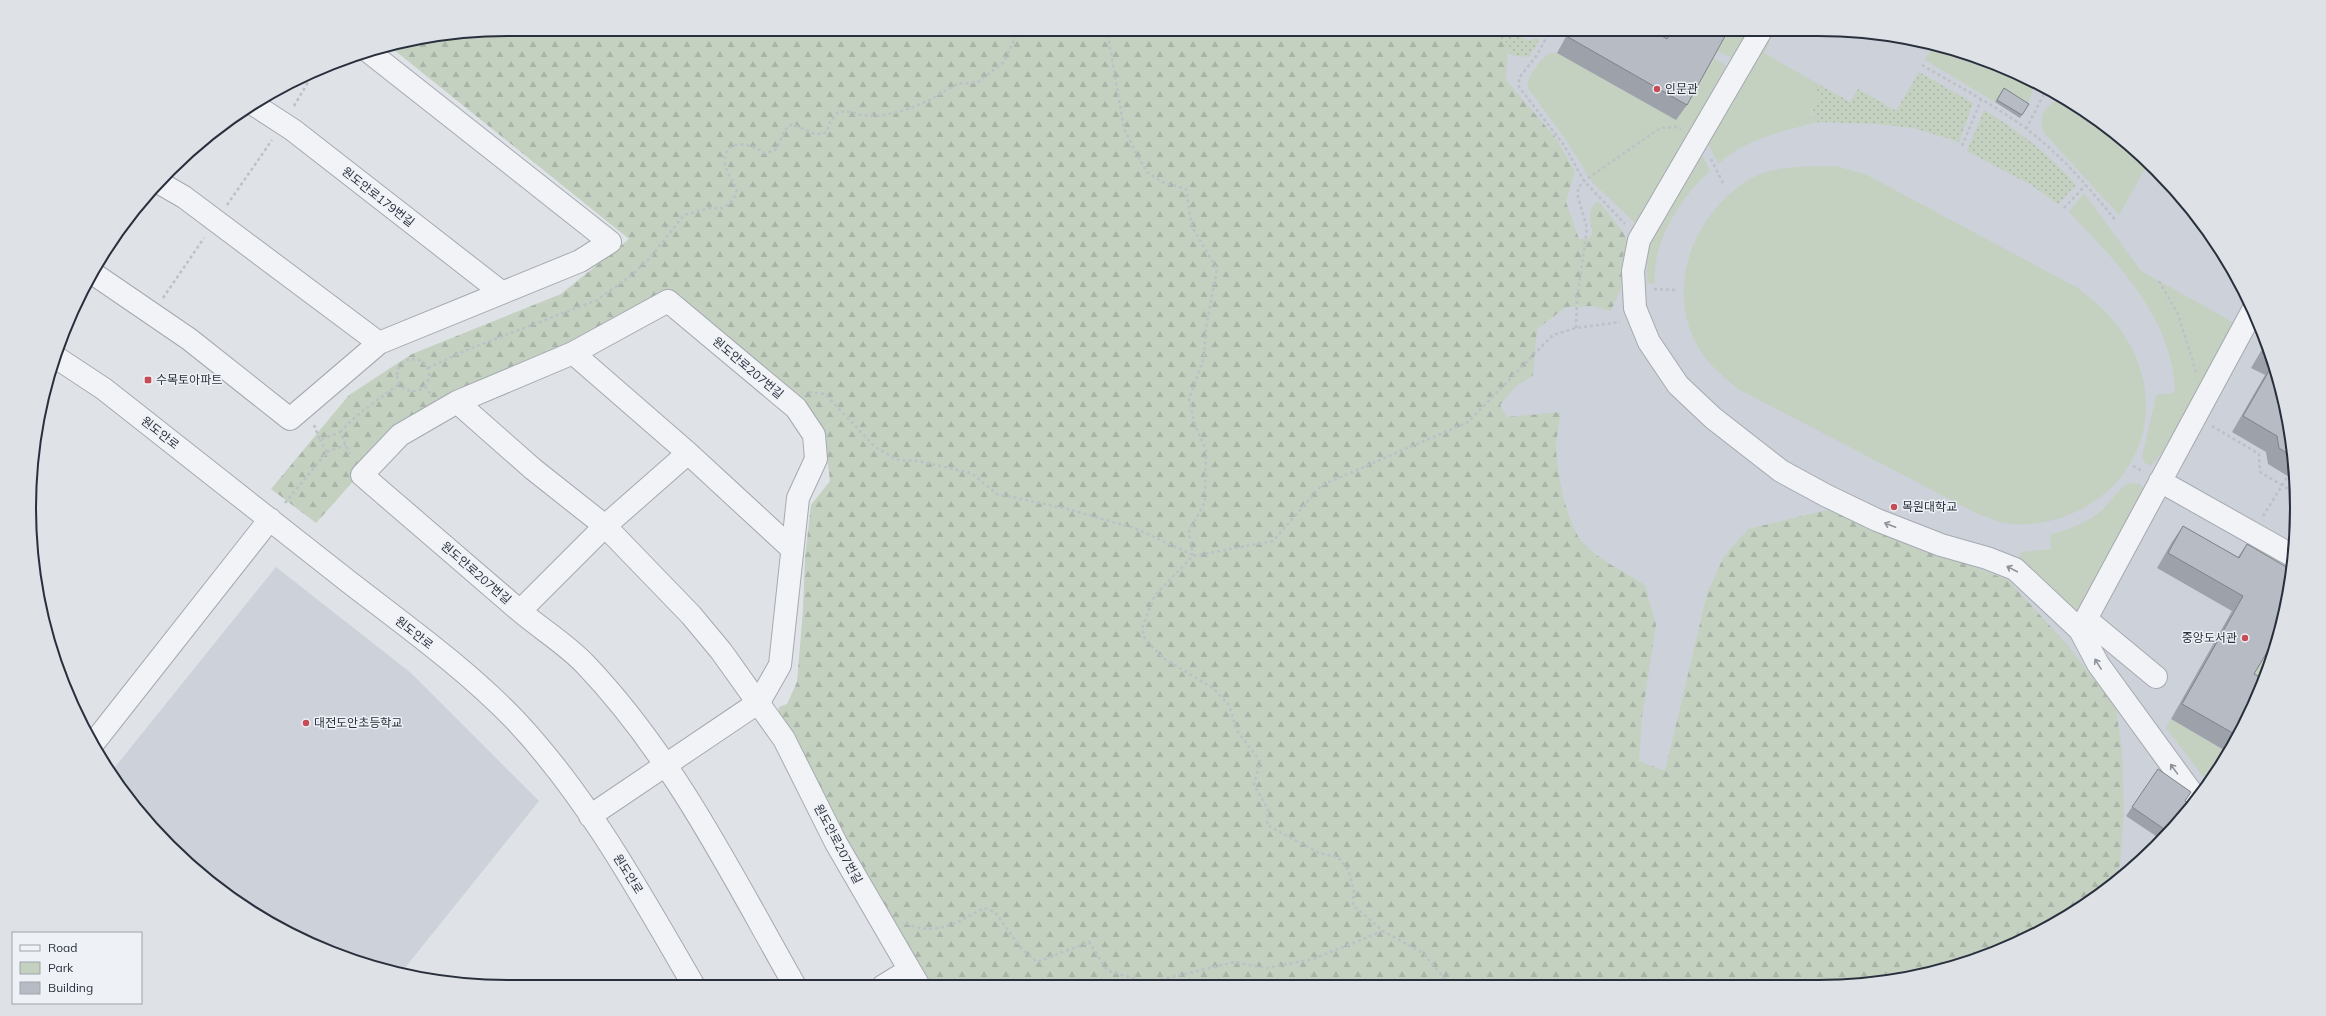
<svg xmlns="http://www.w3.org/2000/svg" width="2326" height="1016" font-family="Mulish,'Noto Sans KR',sans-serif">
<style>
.built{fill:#cdd1d9}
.grass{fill:url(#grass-dots)}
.forest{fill:url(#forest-firs)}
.green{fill:#c4d1c1}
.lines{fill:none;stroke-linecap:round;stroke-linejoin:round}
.minor-casing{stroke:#a5a9b1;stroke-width:24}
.path{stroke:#bdc0c6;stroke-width:2.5;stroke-dasharray:3 3;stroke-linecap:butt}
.minor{stroke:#f1f3f6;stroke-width:22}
.wall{fill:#9da1a9}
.building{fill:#b7bbc4;stroke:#808389}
.oneway{stroke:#8d919a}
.poi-dot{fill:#c64b55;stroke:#eef1f5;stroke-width:1.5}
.labels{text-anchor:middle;stroke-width:3;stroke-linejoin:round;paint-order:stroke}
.poi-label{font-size:12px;fill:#292f3d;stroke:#eef1f5;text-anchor:start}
.street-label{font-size:12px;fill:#292f3d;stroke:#eef1f5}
.rim{fill:none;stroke:#292f3d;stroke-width:2}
</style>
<defs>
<pattern id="grass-dots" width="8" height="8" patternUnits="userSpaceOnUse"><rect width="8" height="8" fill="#c4d1c1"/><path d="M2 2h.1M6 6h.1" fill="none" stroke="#a8b4a7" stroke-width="1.8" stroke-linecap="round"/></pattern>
<pattern id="forest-firs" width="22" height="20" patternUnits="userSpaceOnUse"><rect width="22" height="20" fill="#c4d1c1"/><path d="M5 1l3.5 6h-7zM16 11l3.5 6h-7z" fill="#a8b4a7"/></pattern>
</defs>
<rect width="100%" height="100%" fill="#dfe2e7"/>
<path class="built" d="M1226,29h592l93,9 61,16 86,39 76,55 64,69 50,79 33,88 15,93 -3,94 -21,91 -39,85 -35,52 -88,89 -108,62 -424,-217z
M276,567l135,106 128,128 -139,173 -46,-12 -89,-41 -117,-97 -37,-52z"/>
<path class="grass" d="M1512,35l17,5 9,-2 1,2 -10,17 -14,-1 -8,-4 1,-8 -9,-7z
M1919,72l54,31 -14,39 -45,-14 -37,-4 -60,-2c-7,-9 -5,-15 3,-23 -1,-8 -6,-11 -7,-18l37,21 8,-13 38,22z
M1984,110c35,21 65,44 92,75l-18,19 -27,-19 -64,-34z"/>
<path class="forest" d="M508,29h982l18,15 -2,36 49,57 20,34 -9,31 13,37h9l4,-5c0,-14 -7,-23 6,-33l23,28 6,11 -4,17 -2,31 -10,23 -19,-5 -26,1 -29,22 -4,46 -18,12 -15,18 7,12 54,-5c-2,11 -4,22 -5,33 0,24 11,82 28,99 16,17 41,28 61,41l11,40 -14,92 -3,44 26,10 42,-177 17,-38 24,-27 79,-19 181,70 62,68 46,60 6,43 2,59 -4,55 -10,23 -108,62 -121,33 -952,3 -152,-262 2,-17 8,-3 10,-22 6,-72 2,-53 6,-52 19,-24 -6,-50 -158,-133 -133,69 -167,100 -50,56 -45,-34 78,-94 63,-41 149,-60 68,-55 -241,-194 27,-7z"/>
<path class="green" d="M1727,29h25l-16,28 -4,1 -16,-8z
M1767,40l3,2 -6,11 49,28c1,7 6,10 7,18l-8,10v7l5,6c-33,9 -74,18 -99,42l-13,-27z
M1934,44l38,10 57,27 4,9 -6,17 -25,-16 -7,11 -70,-42z
M1550,53h7l119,67 35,-63 13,7 3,5 -88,153 -4,1 -43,-41 -26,-42 -38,-52c-3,-9 14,-31 22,-35z
M2054,102h6c40,20 68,40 98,72l-12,-7 -27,48 -74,-81c-7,-12 -3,-25 9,-32z
M1699,149l11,22c-29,26 -59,72 -55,113l-8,-1v-33l10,-27z
M1836,166l29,8 213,114c20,16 39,32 51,55 37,66 12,141 -58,171 -20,8 -42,13 -65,9 -9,-1 -19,-6 -28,-9l-240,-125c-14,-12 -31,-26 -40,-42 -34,-60 -4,-134 52,-168 24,-15 59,-12 86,-13z
M2084,193l57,78 97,54 -72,122 -15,19 -6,-3 -3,-6 14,-61 2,-2h14l3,-5c-4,-73 -59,-128 -106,-177z
M2130,483l9,1 4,3 -1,6 -68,126 -57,-58 4,-9 30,-3 -1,-14c19,-6 38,-12 53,-26 9,-9 16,-21 27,-26z
M2261,659l9,6 -14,32 -13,-7z
M2171,719l58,34 -20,31 -43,-56z"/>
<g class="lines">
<g class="minor-casing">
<path id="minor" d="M1762,29l-123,211 -6,31 2,37 14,34 29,43 35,33 68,53 46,25 50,24 64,25 46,13 28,11 65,61 18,34 99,136
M253,104l40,26 208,162
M158,182l26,15 195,146
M91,272l98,67 101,80 89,-76 201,-82 30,-19 -242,-191
M573,353l115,100 104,96
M54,356l50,33c82,64 163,129 245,193 57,44 117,87 167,139 73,78 125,174 178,265
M457,402l76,67 72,57 86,89 30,36 63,88 52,104 83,143
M2160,481l133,75
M520,611l85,-85 83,-73
M2086,619l70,58
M2080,630l173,-320
M92,745l178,-226
M590,816l169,-114 21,-37 18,-167 18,-39 -2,-24 -18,-27 -128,-107 -95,52 -116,49 -57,33 -38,40c53,45 105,91 158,136 21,18 46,33 65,53 89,93 147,211 210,322
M883,986l26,-16"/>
</g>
<path class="path" d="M1107,29l17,100 11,22 12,21 15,10 24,7 6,38 25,42 -11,59 -2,30 -15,41 6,26 11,25 -1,52 -16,30 4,24
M1551,29l-14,26 -18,23v9l45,58 20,36 41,43
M1922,65c32,19 65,36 95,57 38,26 70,63 99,99
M294,106l20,-34
M2026,129l21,-41
M1962,146l19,-46
M1711,159l13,26
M227,205l45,-65
M2064,208l22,-23
M2159,281l19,33 18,58
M1654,289l21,1
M163,298l41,-60
M1576,328l1,-28 10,-72 -9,-31v-9l6,-7 76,-53 15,-1 6,2
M397 375a16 16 0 1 1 32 0a16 16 0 1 1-32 0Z
M428,368l36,-17 133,-51 35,-25 17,-16 35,-44 26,-7h14l9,-8 4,-10c-4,-9 -10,-16 -12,-26 -3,-26 26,-22 39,-11l10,-2c7,-8 8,-18 15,-26 17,0 20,14 38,7l3,-10 7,-9 9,-2 16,4 19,1 24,-6 23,-9 29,-17 21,-2 26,-20 15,-33
M425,386l5,8
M809,392l16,2 50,53 23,13 20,1 53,12 26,21 67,14 70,20 59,27
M314,425l6,15 20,-8 10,22
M2212,426l47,28 1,18 35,21
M340,432l16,-16 43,-32
M327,452l19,-7
M2133,466l11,6
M285,503l42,-51 -7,-12
M2263,516l25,-40
M2272,651l4,-7
M906,923c28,15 54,-2 78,-15l11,4 25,35 17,15 52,-20 18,28 40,13 88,-21 31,6 47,-9 70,-28
M1449,984l-26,-31 -40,-22 -30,-26 1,-14 -6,-22 -10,-12 -19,-4 -52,-28 1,-16 -14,-24 6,-24 -23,-30 -8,-26 -16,-17 -50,-30 -18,-19 -3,-11 13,-33 38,-39 80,-15 49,-56 146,-63 85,-87 23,-7 44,-6"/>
<use href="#minor" class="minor"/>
</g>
<path class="wall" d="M1561,29h89l16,9 5,-9h58l-42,76 -11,15 -119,-67 11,-20z
M2004,88l25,16 -9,14 -25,-16z
M2265,344l16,40 15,93v4l-28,-17 -2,-12 -34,-20 33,-57 -14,-7z
M2183,526l55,31 9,-13 43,34 -36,96 10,5 -31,68 -4,6 -58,-34 61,-108 -75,-43 15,-26z
M2158,769l27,32 7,5 -33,32 -33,-22z"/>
<path class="building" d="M1572,29h78l17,10 6,-10h56l-42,76 -119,-68z
M2004,88l25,16 -7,11 -25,-15z
M2266,346l5,11 -9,-4z
M2273,364l8,20 12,73 -14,-9 -2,-12 -34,-20z
M2183,526l56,32 8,-14 46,27 -1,5 -2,2 1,1 -12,53 -25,42 10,5 -26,57 -56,-32 61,-108 -75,-43z
M2158,769l33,23 -6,9 7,5 -25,25 -35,-24z"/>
<defs><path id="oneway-shaft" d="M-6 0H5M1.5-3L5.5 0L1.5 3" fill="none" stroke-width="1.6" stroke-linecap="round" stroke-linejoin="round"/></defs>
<g class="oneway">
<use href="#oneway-shaft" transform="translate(1890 525) rotate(-159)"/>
<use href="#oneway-shaft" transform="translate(2012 569) rotate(-152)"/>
<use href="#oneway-shaft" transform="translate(2098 664) rotate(-122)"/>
<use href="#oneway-shaft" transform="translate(2174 769) rotate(-126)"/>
</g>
<g class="poi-dot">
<circle cx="1657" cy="89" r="4"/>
<rect x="144" y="376" width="8" height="8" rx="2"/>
<circle cx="1894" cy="507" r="4"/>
<circle cx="2245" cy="638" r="4"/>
<circle cx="306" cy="723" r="4"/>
</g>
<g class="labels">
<g class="poi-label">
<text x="1665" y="93">인문관</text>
<text x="156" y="384">수목토아파트</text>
<text x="1902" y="511">목원대학교</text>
<text x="2237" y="642" text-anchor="end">중앙도서관</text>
<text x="314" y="727">대전도안초등학교</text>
</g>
<g class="street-label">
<text transform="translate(378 197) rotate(38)" y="4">원도안로179번길</text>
<text transform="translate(748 368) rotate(40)" y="4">원도안로207번길</text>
<text transform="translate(160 433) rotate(38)" y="4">원도안로</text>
<text transform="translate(476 573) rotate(41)" y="4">원도안로207번길</text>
<text transform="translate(414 633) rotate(38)" y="4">원도안로</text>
<text transform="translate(838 844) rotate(62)" y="4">원도안로207번길</text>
<text transform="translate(628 874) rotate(58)" y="4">원도안로</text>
</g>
</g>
<path d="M0 0H2326V1016H0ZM508 36H1818A472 472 0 0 1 2290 508V508A472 472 0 0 1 1818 980H508A472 472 0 0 1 36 508V508A472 472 0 0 1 508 36Z" fill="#dee1e6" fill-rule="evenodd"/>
<path class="rim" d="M508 36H1818A472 472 0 0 1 2290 508V508A472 472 0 0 1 1818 980H508A472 472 0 0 1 36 508V508A472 472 0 0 1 508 36Z"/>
<rect x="12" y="932" width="130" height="72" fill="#eef1f5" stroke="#9fa3ab"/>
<rect x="20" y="945" width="20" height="6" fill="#f1f3f6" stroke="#9fa3ab"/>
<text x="48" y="952" font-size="12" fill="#292f3d">Road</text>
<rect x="20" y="962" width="20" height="12" fill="#c4d1c1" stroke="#9fa3ab"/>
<text x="48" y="972" font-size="12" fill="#292f3d">Park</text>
<rect x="20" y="982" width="20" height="12" fill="#b7bbc4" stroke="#9fa3ab"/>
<text x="48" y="992" font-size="12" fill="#292f3d">Building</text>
</svg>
